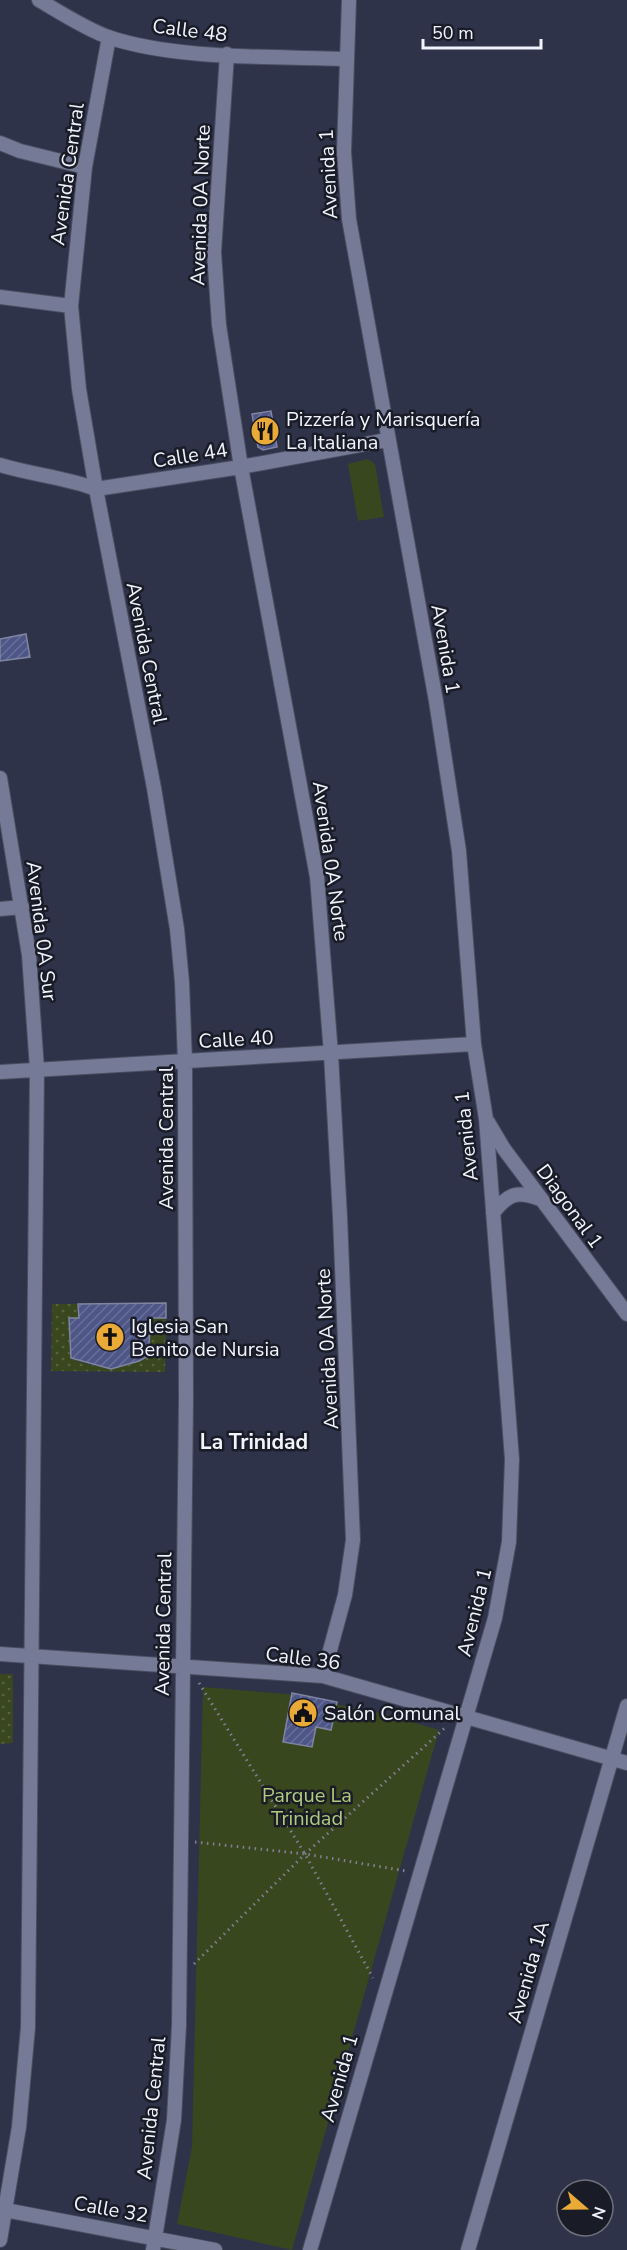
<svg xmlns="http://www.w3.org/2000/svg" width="627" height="2250" font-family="'Nunito Sans',sans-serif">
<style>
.grass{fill:url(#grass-dots)}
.park{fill:#39471e}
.building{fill:url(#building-hatch);stroke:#7f85a0;stroke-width:1.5}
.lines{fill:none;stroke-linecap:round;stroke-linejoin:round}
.minor-casing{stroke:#4b4e61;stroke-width:16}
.path{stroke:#7e8294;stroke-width:3;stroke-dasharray:1.5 4.5;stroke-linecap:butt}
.minor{stroke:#757b96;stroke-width:14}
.labels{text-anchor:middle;stroke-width:5;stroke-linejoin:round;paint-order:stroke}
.street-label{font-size:20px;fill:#f1f3fd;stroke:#191b26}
.poi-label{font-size:20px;fill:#f1f3fd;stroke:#191b26;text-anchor:start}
.park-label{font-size:20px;fill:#afcb7c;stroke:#191b26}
.neighbourhood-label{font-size:21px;font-weight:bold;fill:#f1f3fd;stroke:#191b26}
</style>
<defs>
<pattern id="grass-dots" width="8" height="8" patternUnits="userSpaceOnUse" patternTransform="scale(1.5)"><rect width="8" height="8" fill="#39471e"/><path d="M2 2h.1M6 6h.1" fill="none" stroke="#566240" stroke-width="1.8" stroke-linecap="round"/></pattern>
<pattern id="building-hatch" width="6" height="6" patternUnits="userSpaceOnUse" patternTransform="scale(1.5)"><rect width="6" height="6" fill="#4e5687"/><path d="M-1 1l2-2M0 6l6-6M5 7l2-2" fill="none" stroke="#686f99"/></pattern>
</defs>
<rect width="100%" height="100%" fill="#2e334a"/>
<path class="grass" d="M52,1304h26l1,14 -10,1 2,39c28,12 50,14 77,-2l3,-38h15l-1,54 -114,-1z
M0,1674h13v69l-13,1z"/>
<path class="park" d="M368,459l7,5 9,53 -26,4 -10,-57z
M203,1687l84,7 97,20 55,16 -147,520 -115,-26 15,-77z"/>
<path class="building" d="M271,411l6,36 -14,3 -5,-3 -6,-33z
M26,634l4,23 -30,4v-22z
M166,1303v15h-15l-3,38 -9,5 -28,8 -40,-11 -2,-40h10l-1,-14z
M292,1693l45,9 -6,28 -15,-3 -4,20 -29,-5z"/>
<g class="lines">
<g class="minor-casing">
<path id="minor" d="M39,0c22,13 45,28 69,37 68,23 165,19 237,22
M109,37l-24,130 -14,139 8,83 17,100 58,299 23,141 5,53 3,80 1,338 -7,625 -5,95 -21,130
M227,54l-13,198 5,73 22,142 76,410 14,177 9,163 13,323 -8,55 -22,81
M0,143l20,8 65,16
M0,297l71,9
M0,465c32,10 65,12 96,24l145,-22 146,-27
M0,778l29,177 8,114 -9,958 -9,100 -19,113
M0,909l22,-2
M0,1072l474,-28
M488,1122l16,27 123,165
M493,1213c15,-19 24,-23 47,-14
M0,1654l323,22 304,87
M0,2209l215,41
M310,2250l185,-632 14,-76 3,-83 -26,-340 -12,-75 -15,-193 -23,-150 -87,-482 -5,-67 5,-152
M468,2250l159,-544"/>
</g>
<path class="path" d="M199,1683l106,171 68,124
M195,1842l110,12 101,17
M194,1964l111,-110 141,-127"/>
<use href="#minor" class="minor"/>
</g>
<defs>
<g id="restaurant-disc" transform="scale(1.5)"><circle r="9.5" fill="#e9aa38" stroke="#191b26"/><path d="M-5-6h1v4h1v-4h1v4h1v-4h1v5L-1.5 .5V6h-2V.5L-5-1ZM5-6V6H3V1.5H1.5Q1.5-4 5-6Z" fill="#111"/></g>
<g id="church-disc" transform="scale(1.5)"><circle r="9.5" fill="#e9aa38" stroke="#191b26"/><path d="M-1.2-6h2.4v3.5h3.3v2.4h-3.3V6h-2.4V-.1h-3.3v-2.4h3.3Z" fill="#111"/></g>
<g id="civic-disc" transform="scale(1.5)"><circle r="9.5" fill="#e9aa38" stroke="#191b26"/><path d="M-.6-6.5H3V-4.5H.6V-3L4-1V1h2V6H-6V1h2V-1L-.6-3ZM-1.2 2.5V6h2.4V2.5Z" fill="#111"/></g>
</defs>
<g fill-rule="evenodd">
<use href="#restaurant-disc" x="265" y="431"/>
<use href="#church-disc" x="110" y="1337"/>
<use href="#civic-disc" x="303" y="1713"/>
</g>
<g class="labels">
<g class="street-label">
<text transform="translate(190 30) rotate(7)" y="7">Calle 48</text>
<text transform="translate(67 174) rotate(-82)" y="7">Avenida Central</text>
<text transform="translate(328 174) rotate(-93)" y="7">Avenida 1</text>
<text transform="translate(200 205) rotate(-88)" y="7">Avenida 0A Norte</text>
<text transform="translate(190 455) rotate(-9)" y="7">Calle 44</text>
<text transform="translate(446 649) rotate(80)" y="7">Avenida 1</text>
<text transform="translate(147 653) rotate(79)" y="7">Avenida Central</text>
<text transform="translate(331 861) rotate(82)" y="7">Avenida 0A Norte</text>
<text transform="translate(42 931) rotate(83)" y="7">Avenida 0A Sur</text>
<text transform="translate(236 1039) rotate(-3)" y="7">Calle 40</text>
<text transform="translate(466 1136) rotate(-96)" y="7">Avenida 1</text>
<text transform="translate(166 1138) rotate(-90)" y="7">Avenida Central</text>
<text transform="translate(570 1206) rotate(54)" y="7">Diagonal 1</text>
<text transform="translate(327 1349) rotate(-93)" y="7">Avenida 0A Norte</text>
<text transform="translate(474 1612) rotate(-76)" y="7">Avenida 1</text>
<text transform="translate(163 1624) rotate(-89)" y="7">Avenida Central</text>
<text transform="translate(303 1658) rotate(7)" y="7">Calle 36</text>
<text transform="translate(528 1972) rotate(-74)" y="7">Avenida 1A</text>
<text transform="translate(339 2078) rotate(-74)" y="7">Avenida 1</text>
<text transform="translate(151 2108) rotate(-84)" y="7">Avenida Central</text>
<text transform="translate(111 2209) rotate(10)" y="7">Calle 32</text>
</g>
<g class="poi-label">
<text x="286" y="426">Pizzería y Marisquería<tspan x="286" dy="23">La Italiana</tspan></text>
<text x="131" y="1333">Iglesia San<tspan x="131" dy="23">Benito de Nursia</tspan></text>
<text x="324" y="1720">Salón Comunal</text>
</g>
<g class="park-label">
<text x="307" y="1802">Parque La<tspan x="307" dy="23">Trinidad</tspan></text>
</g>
<g class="neighbourhood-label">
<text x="254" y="1449">La Trinidad</text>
</g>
</g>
<g transform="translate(585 2208) rotate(110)"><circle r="28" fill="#191b26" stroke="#6f717c" stroke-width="1.5"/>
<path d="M0-4.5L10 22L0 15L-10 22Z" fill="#e9aa38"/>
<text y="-9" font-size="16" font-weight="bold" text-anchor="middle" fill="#f1f3fd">N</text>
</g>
<path d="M423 39v9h118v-9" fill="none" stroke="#f1f3fd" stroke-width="3"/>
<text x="432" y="39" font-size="18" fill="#f1f3fd" stroke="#191b26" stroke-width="4.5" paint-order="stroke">50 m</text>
</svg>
